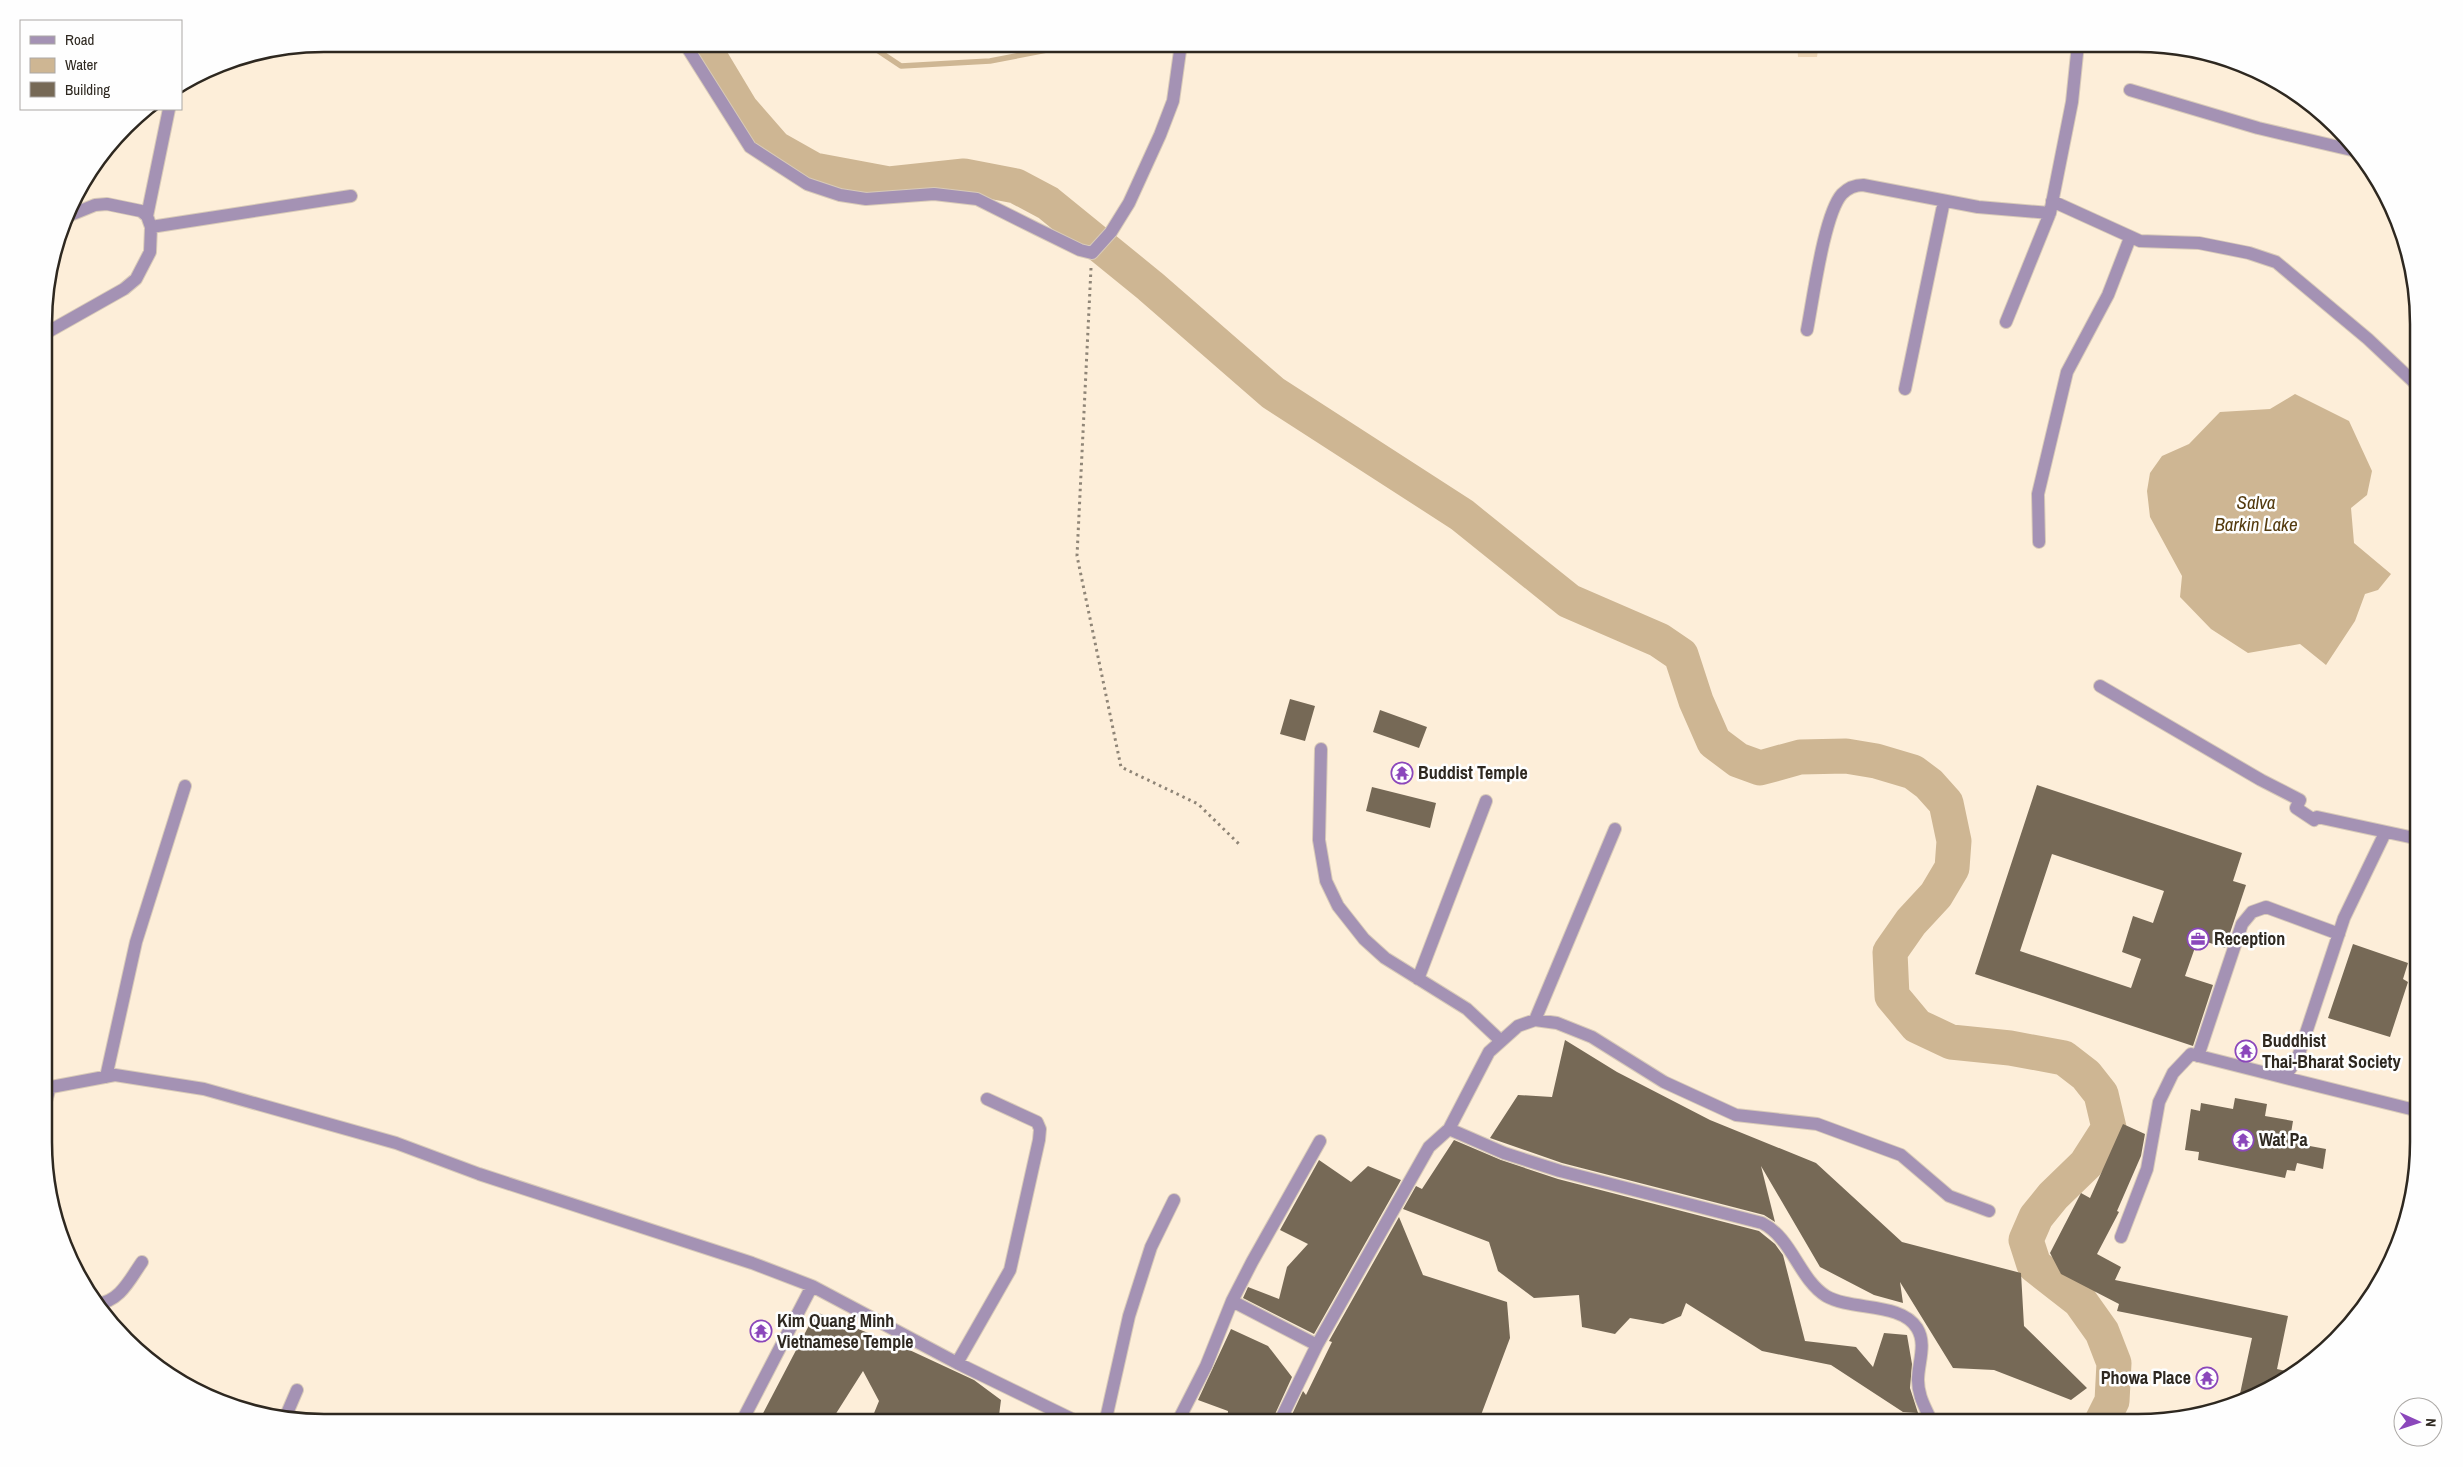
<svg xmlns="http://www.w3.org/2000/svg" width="2463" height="1467" font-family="'Archivo Narrow',sans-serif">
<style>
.green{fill:#edd6b6}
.water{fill:#ceb693}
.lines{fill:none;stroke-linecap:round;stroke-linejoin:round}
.stream{stroke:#ceb693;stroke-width:5.5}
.river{stroke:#ceb693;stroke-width:35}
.building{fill:#766956;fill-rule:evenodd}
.minor-casing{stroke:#d8cab8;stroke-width:14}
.path{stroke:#8f8577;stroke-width:3;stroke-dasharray:2.5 4;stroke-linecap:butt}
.minor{stroke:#a492b4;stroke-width:12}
.labels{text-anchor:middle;stroke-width:5;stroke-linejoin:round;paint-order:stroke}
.poi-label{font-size:18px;font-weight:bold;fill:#2e2820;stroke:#fefefe;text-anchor:start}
.water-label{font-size:19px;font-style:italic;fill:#543b0f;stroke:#fefefe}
.rim{fill:none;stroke:#2e2820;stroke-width:2.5}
</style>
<rect width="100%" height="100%" fill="#fdeed9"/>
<path class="green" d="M1797,44h22l-2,13h-19z"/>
<path class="water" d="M2295,394l54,27 23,50 -5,24 -16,13 3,35 37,31 -13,16 -13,4 -10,27 -29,44 -26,-21 -52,9 -37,-24 -31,-32 2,-21 -32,-59 -3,-26 3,-18 12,-17 27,-12 31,-32 50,-3z"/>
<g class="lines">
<path class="stream" d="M868,44l33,22 89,-5 88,-17"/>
<path class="river" d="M702,44l39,65 34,39 39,22 75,14 75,-8 52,10 32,17 102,83 123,107 189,122 107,86 90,39 22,15 15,46 18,41 24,18 22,8 40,-11 46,-1 30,5 37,11 16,12 17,19 8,38 -2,27 -16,27 -25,27 -21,30 2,44 25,30 34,16 59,6 54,10 22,17 15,19 8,34 -23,36 -33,32 -17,21 -10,23 8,25 46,36 22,31 12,31 -2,38 -11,22"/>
</g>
<path class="building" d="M1290,699l25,7 -10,35 -25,-7z
M1380,710l47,17 -8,21 -46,-16z
M2037,785l205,68 -9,28 13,4 -21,63 -27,-9 -13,37 28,9 -20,61 -218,-72zM2052,854l112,37 -11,32 -20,-7 -11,36 19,7 -10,29 -111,-37z
M1372,787l64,16 -6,25 -64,-17z
M2353,944l55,19 -5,16 5,3 -18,55 -62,-19z
M1565,1040l52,32 93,48 106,43 86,79 119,31 3,53 63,62 -16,12 -77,-30 -41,-2 -53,-86 3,21 -29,-8 -54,-28 -59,-101 14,56 -11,-7 -202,-52 -72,-25 28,-43 34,2z
M2235,1098l32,6 -2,12 28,5 -2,12 9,2 -1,9 27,5 -3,20 -26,-6 -2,8 -8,-1 -2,8 -87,-18 1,-8 -14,-2 6,-41 9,2 1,-8 32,6z
M2123,1124l22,10 -4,22 -24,55 2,1 -22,42 24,13 -6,13 173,36 -11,53 18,4 -16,12 -41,18 14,-65 -135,-27 2,-7 -58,-30 -11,-21 31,-60 9,5z
M1454,1140l47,20 57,19 201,52 16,13 8,11 22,86 51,6 17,20 11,-34 23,2 5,29 -2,24 8,25 -15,-1 -72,-47 -69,-14 -76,-48 -5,13 -18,8 -33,-6 -15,16 -33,-7 -3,-32 -45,3 -36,-27 -9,-29 -86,-33 13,-23 6,3z
M1319,1160l32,22 17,-16 33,14 -87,154 -71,-36 5,-11 31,12 8,-32 21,-23 -28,-14z
M1399,1217l24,58 84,27 3,36 -32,85h-190l15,-32 3,4 26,-53 -3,-1z
M816,1312l87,35 71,33 27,20 -3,23h-128l9,-22 -16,-30 -33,52h-72z
M1231,1329l37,17 24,31 -21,46h-44l1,-12 -30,-11z"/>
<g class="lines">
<g class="minor-casing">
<path id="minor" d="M685,44l65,103 57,37 33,11 26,4 68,-5 43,5 58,29 45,22 12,3 19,-21 18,-29 31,-68 13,-34 8,-57
M2130,90l128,38 98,23
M2052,201l88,40 59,2 50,10 27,9 92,77 51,48
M147,216l22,-107
M151,227l200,-31
M2006,322l44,-109 22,-111 6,-58
M1807,330c6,-30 17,-116 35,-136 6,-6 13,-9 21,-9l115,22 72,6
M46,333l78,-44 12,-10 14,-27 1,-25 -4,-11 -6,-5 -34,-7 -12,1 -27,11
M1905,389l39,-188
M2039,542l-1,-48 29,-122 41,-77 22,-57
M2100,686l161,94 39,20 -4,8 18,12 3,-3 102,22
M1321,749l-2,91 7,41 12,25 26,33 21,19 82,51 34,32
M1418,979l68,-178
M1535,1020l80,-191
M2198,1056l44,-132 10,-12 14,-5 73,27
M2278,1076l141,35
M106,1077l30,-135 49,-156
M46,1088l69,-13 89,14 192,54 83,31 273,89 60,23
M46,1101l4,-14
M1449,1129l55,24 56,18 202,52c30,15 37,56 64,73 26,15 75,6 91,32 10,16 1,35 1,52 0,17 8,28 14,43
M2121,1237l26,-68 12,-67 14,-29 18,-19 87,22 9,-3 10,-13 47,-142 41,-85
M1232,1301l85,44
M96,1304c24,-2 34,-25 46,-42
M957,1363l53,-93 29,-130 1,-11 -3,-7 -50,-23
M285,1418l12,-28
M741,1423l71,-137 145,77 123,60
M1105,1423l24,-107 22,-69 23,-47
M1177,1423l29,-57 26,-65 20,-39 68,-121
M1279,1423l38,-78 112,-198 20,-18 40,-77 29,-26 17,-6 22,3 35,14 72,45 72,33 81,9 84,31 48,41 40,15"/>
</g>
<path class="path" d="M1091,268l-14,288 44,211 77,37 41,40"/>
<use href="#minor" class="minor"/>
</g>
<defs>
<g id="temple-ring" transform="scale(1.125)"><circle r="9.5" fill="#fefefe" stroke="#8b47bb" stroke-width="1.5"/><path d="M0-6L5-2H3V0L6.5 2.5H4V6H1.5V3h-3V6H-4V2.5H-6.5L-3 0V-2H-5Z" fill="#8b47bb"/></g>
<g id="office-ring" transform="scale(1.125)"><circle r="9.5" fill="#fefefe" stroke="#8b47bb" stroke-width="1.5"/><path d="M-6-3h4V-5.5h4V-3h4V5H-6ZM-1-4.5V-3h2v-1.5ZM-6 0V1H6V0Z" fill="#8b47bb"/></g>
</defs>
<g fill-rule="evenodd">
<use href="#temple-ring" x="1402" y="773"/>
<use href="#office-ring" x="2198" y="939"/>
<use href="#temple-ring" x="2246" y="1051"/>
<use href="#temple-ring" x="2243" y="1140"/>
<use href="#temple-ring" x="761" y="1331"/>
<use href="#temple-ring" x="2207" y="1378"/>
</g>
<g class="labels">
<g class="poi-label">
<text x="1418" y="779">Buddist Temple</text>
<text x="2214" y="945">Reception</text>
<text x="2262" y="1047">Buddhist<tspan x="2262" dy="21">Thai-Bharat Society</tspan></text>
<text x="2259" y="1146">Wat Pa</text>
<text x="777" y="1327">Kim Quang Minh<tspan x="777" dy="21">Vietnamese Temple</tspan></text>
<text x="2191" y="1384" text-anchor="end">Phowa Place</text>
</g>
<g class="water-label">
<text x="2256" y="509">Salva<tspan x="2256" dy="22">Barkin Lake</tspan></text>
</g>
</g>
<path d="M0 0H2463V1467H0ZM324 52H2138A272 272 0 0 1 2410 324V1142A272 272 0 0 1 2138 1414H324A272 272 0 0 1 52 1142V324A272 272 0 0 1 324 52Z" fill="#fefefe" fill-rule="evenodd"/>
<path class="rim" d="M324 52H2138A272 272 0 0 1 2410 324V1142A272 272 0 0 1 2138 1414H324A272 272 0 0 1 52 1142V324A272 272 0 0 1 324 52Z"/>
<rect x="20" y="20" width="162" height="90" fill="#fefefe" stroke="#aba8a5"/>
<rect x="30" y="36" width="25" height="8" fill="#a492b4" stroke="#aba8a5"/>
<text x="65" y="45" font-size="15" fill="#2e2820">Road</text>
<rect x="30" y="58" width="25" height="15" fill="#ceb693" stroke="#aba8a5"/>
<text x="65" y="70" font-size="15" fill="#2e2820">Water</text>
<rect x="30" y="82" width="25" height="15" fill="#766956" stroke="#aba8a5"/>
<text x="65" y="95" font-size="15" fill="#2e2820">Building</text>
<g transform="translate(2418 1422) rotate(93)"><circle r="24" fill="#fefefe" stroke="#aba8a5"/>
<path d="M0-4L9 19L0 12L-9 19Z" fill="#8b47bb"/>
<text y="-8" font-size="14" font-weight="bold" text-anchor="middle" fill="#2e2820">N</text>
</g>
</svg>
